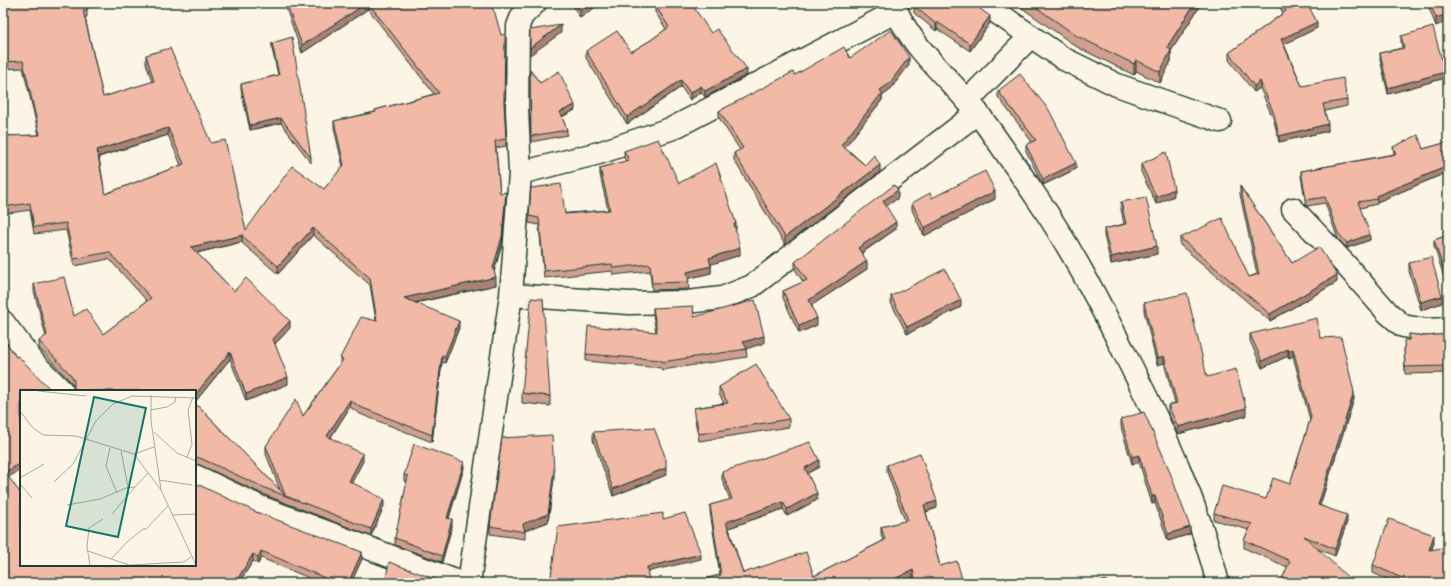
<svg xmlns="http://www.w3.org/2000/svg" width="1451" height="586" font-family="'Playpen Sans',sans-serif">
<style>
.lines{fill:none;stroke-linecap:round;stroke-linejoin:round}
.street-casing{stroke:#1f3d34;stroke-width:25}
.street{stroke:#fcf5e5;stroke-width:22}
.wall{fill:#cf9f8f;stroke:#1f3d34;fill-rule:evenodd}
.shaded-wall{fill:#a98274;stroke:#1f3d34}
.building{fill:#f1b9a6;stroke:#1f3d34;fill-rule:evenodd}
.inset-road{fill:none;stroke:#a4ab9e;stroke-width:1}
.view{fill:#0f766e;fill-opacity:0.15;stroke:#0f766e;stroke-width:2}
.inset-edge{fill:none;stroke:#1f3d34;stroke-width:2}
</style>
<rect width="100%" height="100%" fill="#fcf5e5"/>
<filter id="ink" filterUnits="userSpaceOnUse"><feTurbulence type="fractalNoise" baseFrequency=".025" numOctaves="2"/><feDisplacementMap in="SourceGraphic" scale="8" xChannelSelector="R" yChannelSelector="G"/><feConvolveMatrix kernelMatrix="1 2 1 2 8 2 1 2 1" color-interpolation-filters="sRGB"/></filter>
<g filter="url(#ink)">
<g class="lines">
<g class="street-casing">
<path id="street" d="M894,3c11,39 57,77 83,109 20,27 39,55 58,83 37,54 65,109 94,167 36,71 69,143 89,221
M983,3l81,56 53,26 103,36
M967,101l63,-64
M520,173l79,-20 74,-25 224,-117
M1293,209l51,54 44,50 15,13 22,4 23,-1
M511,295l118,8 58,-1 35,-4 30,-12 225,-173
M3,322l32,42 27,27
M195,476l65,31 201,76
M469,583l42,-288 9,-122 -3,-63 1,-84 4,-10 13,-13"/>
</g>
<use href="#street" class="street"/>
</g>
<path class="wall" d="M3,3l84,6v8h-2l18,80 49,-15 -6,-19v-8l100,175 78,-41 19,-22 -9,-39v-7l41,-9v-2l59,-16 -66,-85 -66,44 -18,-50h205l16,101 1,35v7l-10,2 4,45 6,6 -4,45 -8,28 2,13 -80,18 43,25 -14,35 -3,-1 -10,80 -72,-28 -10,-7 -19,30 32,24 -12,22 33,23 -13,30 -106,-41 -65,-30 -5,-1v-61l85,87 -14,-36v-8l37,-30 37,-52v-6l36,-38 -6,-35 -57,-50 -35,39 -36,-31v-1l-45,11 37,38 56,37 -15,16 13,40 -42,17 -16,-42 -35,43 -121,-14 -3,-6 -32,-34v-7l7,-4 -12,-46v-7l40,32 29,18 44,-33 -38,-42 -35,7 -8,-36 -32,4 -4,-24 -27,4v-78l36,-1 -16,-67 -20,1zM168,135l13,30 -76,29 -6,-37z
M571,3h30l-21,15z
M1015,3h187l-31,48v10l-11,22 -24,-12 -2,4 -57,-28z
M1278,3h29l10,25 -33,16 18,42 45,14v6l-22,5 3,20 -49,11 -5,-21 -14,-33 -6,4 -25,-32v-7l54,-40z
M1427,3h21l-12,23z
M655,5l56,28 36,42 -42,22 -4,-5 -11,8 -9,-13 -54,37 -41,-66v-7l45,1 20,-12 15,-11 -11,-17z
M914,6h62l14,17 -20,28 -33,-22 -1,2 -22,-18z
M1401,36l44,42 -57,16 -8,-35v-6l22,-5 -1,-6z
M272,43l39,115v5l-30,-40 -31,7 -9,-40v-6l37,-9 -6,-26z
M850,58l59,7 -20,26 -7,5v4l-37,47 20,18 15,7 -95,73 -51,-85v-7l6,-3 -21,-32v-7l76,-36z
M530,70l10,13 35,27 -13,7 5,13v5l-36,7z
M998,91l78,78 -33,16 -17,-34v-6l6,-3 -34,-45z
M1448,142v30l-71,30v2l-17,4 10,32 -23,8 -9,-9 -13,-36 -18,3 -1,-1 -5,-29v-5l93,-17 -1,-7 30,2z
M624,151l55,32 57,47 -1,1 5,24 -29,9v9l-23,5 1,11 -37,1 -2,-19 -37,4 -1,-4 -68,7 -5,-53 -10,-2v-7l79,-6 -8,-35v-7l26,-7 -2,-3z
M1141,164l33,32 -18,8 -15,-32z
M1240,186l52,77 45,19 -67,39 -90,-76v-7l69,39 8,-3 -17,-80z
M898,198l-12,8 10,23 -34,24 5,16 -55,36 5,20 -18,8 -16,-35v-7l20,-9 -8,-13v-7z
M932,198l63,1 -71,37 -12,-26v-7z
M1121,202l36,52 -46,10 -7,-28v-7l20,-5 -3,-15z
M1448,235v40l-4,2 -10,-31v-6z
M1409,263l33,40 -21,7 -12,-39z
M891,296l70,11 -54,27 -16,-31z
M1144,303l63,74 39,39 -68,18 -10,-21v-8l7,-2 -11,-40 -7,2 -13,-54z
M653,308l41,9 70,26 -18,5 1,9 -85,13 -1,-2 -75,-7v-7l70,-22 -3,-17z
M1250,334l70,4 34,61 -34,106 27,17 -12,34 -17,-7 -31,18 -43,-19v-8l5,-10 -35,-10v-7l52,-14 24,-15 20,-64 -17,-64 -4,2 -1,-2 -26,12 -12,-27z
M1409,334l17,2 22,-2v39l-43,1 -1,-27 5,-7z
M3,337l13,20 -8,120 13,88 235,-53 106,47 -11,24h-30l-60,-25 -3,6 -5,-3 -14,22h-236z
M719,387l70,32v8l-90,14 -5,-26v-7l30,-5 -5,-9z
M522,393l28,3v10l-28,-3z
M1121,419l69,115 -22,7 -13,-38 -3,1 -13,-42 -7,2 -11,-37z
M593,432l73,43 -53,21 -20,-56z
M887,465l50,43 -11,4 14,54 23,17h-49l-1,-6 -13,6h-192v-5l12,-3 -10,-63v-7l20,-5 -8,-21v-7l97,-5 -12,6 10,27 -30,16 -4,-7 -54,19 14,45 71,3 69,-35 -2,-7v-7l24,-6 -18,-49z
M464,468l-15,50 3,8 -10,36 -47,-17v-7l12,-56 -3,-1v-6z
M554,478l-6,44 -23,9v8l-35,-5v-8z
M1434,542l-2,7 16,34h-52l-23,-10v-8z"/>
<path class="shaded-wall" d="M85,3h16l-16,6z
M367,3h1v6l-66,44v-8z
M592,3h9l-21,15v-7z
M1195,3h7l-31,48v10l-11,22v-11l7,-25z
M1448,14v7l-12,5v-8z
M990,16v7l-20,28v-7z
M937,22v7l-1,2v-7z
M1317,22v6l-36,18v-7z
M561,25v8l-31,22v-7z
M909,57v8l-20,26 -7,5v4l-41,52v-7l39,-55z
M1136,60v11l-2,4v-11z
M747,69v6l-42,22v-6z
M1445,72v6l-57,16v-6z
M681,80v7l-54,37v-7z
M1260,81v7l-6,4v-6z
M701,86v6l-11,8v-7z
M575,105v5l-15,7v-5z
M281,118v5l-31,7v-5z
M1328,124v7l-49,11v-6z
M168,128v7l-71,22v-7z
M1076,163v6l-33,16v-6z
M880,165v7l-95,73v-8z
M1448,166v6l-71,30 -1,-6z
M1174,189v7l-18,8v-7z
M898,190v8l-15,11v-8z
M995,191v8l-71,37v-8z
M506,192l-4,52 -9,31v-7z
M896,222v7l-38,26v-7z
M736,223v7l-2,1v-7z
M313,228v7l-35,39v-8z
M1370,234v6l-23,8v-5z
M243,235l-1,1v6l-51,12v-7z
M1157,246v8l-46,10v-7z
M740,248v7l-31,10v-7z
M867,261v8l-58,38v-7z
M711,266v7l-24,6v-7z
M1448,270v5l-4,2v-6z
M1337,275v7l-67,39v-7z
M496,277v8l-92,20v-7z
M1442,296v7l-21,7v-8z
M961,300v7l-54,27v-7z
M817,318v7l-18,8v-7z
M290,321v7l-17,18v-7z
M459,321v7l-14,35v-7z
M764,336v7l-21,7v-8z
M1288,349v7l-26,12v-7z
M1293,349v7l-4,2v-7z
M230,352v7l-35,43v-7z
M442,355v7l-10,80v-7z
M1164,356v7l-7,2v-7z
M288,377v7l-42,17v-7z
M1354,392v7l-36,113v-7z
M350,400v7l-23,36v-7z
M1246,408v8l-68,18v-7z
M363,454v7l-14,27v-7z
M1139,455v7l-7,2v-7z
M819,460v7l-14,8v-7z
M464,462v6l-17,56v-6z
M21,463v7l-16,9v-7z
M666,468v7l-53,21v-7z
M554,471v7l-6,44 -25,9v-7z
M817,493v7l-30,16v-7z
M1152,496h3v7l-3,1z
M384,499v7l-13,30v-7z
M937,501v7l-13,4v-7z
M783,502v7l-57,20v-7z
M1347,515v7l-12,34v-7z
M452,519v7l-10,36v-6z
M1190,527v7l-22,7v-7z
M1434,535v7l-5,15v-7z
M261,551v7l-3,6v-7z
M362,552v7l-11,24h-3z
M253,554v7l-14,22h-4z
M701,554v5l-54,13v-5z
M913,570v7l-13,6h-14z
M207,579v4h-3z
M784,581v2h-10z"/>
<path class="building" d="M3,3h83l1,7h-4l20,87 51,-16 -8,-26 24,-7 41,95 14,-3 21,90 46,-64 32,23 20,-24 -10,-44 42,-9 -1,-2 64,-17 -71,-90h121l6,10 6,22 4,-1 -1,69 2,36 -11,2 5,52 6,-1 -4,45 -9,31 3,9 -92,21 55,23 -14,35 -3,-1 -10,80 -72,-28 -10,-7 -23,36 36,18 -14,27 35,18 -13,30 -106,-41 -65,-30 -5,-1v-54l90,92 -19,-49 30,-47 7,17 40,-56 -3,-2 21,-41 16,4 -7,-43 -57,-50 -35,38 -36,-30 1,-1 -52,12 43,44 12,-13 44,43 -17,18 15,38 -42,17 -16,-42 -35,43v-4h-123l2,-3v-7l-3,-6 -32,-34 8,-6 -13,-51 30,-7 10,39 12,-7 17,25 48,-36 -42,-46 -35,7 -8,-36 -32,4 -4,-24 -27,4v-71l37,-1 -17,-74 -20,1zM168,128l16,36 -79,30 -8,-44z
M286,3h81l-65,42z
M575,3h17l-12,8z
M658,3h33l20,30 6,-4 30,40 -42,22 -4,-5 -11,7 -9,-13 -54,37 -41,-66 31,-20 14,21 20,-12 18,-13 -14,-22z
M916,3h57l3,3 14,10 -20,28 -33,-22 -1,2 -22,-18z
M1030,3h165l-28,44 4,3 -11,22 -24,-12 -2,4 -57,-28z
M1282,3h25l10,19 -36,17 21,47 41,-8 4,22 -24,4 5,20 -49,12 -5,-22 -14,-33 -6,5 -25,-33 57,-42z
M1430,3h18v11l-12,4z
M561,25l-31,23v-18z
M1433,27l12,45 -57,16 -8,-35 24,-5 -3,-12z
M891,30l18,27 -20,27 -9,6 2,3 -41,52 24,20 9,-10 6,10 -95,72 -51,-84 9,-5 -24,-37 74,-39 2,3 49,-28 6,11z
M292,37l19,121 -30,-40 -31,7 -9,-41 38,-9 -7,-32z
M530,70l10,13 19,-12 16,34 -15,7 7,18 -36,6z
M1020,74l29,36 27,53 -33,16 -17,-34 10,-5 -38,-49z
M1418,135l5,14 25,-7v24l-72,30 1,3 -19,3 12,32 -23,9 -9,-10 -13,-36 -18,3 -1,-1 -5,-28 95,-17 -3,-7z
M658,139l21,44 37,-20 20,60 -2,1 6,24 -31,10 2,8 -24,6 2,10 -37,1 -2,-19 -37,4 -1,-4 -68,7 -5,-53 -10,-2 2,-28 30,-4 4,30 45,-4 -10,-42 29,-8 -5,-9z
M1166,152l8,37 -18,8 -15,-33z
M985,171l10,20 -71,37 -12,-25 18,-10 2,5z
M894,185l4,5 -15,11 13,21 -38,26 9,13 -58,39 8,18 -18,8 -16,-35 24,-11 -12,-18z
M1240,186l52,77 27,-16 18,28 -67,39 -90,-76 42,-20 27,59 10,-3z
M1146,197l11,49 -46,11 -7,-28 22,-5 -5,-22z
M1448,235v35l-4,1 -10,-31z
M1431,257l11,39 -21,6 -12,-39z
M945,269l16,31 -54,27 -16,-31z
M1187,293l20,84 29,-8 10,39 -68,19 -10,-22 9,-2 -13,-47 -7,2 -13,-55z
M531,298l12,1 7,97 -28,-3z
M755,300l9,36 -21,6 4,7 -85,13 -1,-2 -75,-6 2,-28 69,6 -4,-24 40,-2 1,11z
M1317,318l3,20 21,-1 13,55 -36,113 29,10 -12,34 -31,-13 50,47h-74l10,-22 -46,-21 8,-16 -38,-11 8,-27 44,13 7,-21 17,6 21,-67 -18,-68 -4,2 -1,-2 -26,12 -12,-27z
M1409,334l17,2 22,-2v32l-43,1 -1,-27h5z
M3,337l13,20 2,-1 34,35h-31v72l-16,9 16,22v71h174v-82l61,29 106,40 -14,31h-25l2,-5 -64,-27 -3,6 -5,-3 -18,29h-22l-6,-4 -3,4h-201z
M756,364l33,55 -90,15 -5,-26 34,-5 -9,-16z
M1144,412l24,55 22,60 -22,7 -13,-38h-3l-13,-41 -7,2 -11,-38z
M654,428l12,31v9l-53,21 -20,-57z
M552,435l2,36 -6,43 -25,10 2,8 -35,-6 12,-88z
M810,442l9,18 -14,8 12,25 -30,16 -4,-7 -57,20 17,51 63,-21 8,24 71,-36 -4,-13 27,-7 -21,-55 33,-12 17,48 -13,4 16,61 17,-5 6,22h-47l-3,-13 -27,13h-102v-2l-10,2h-64l-2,-5 13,-3 -11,-70 22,-6 -10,-27z
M414,444l50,18 -17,56 5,1 -10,37 -47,-18 13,-62 -4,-1z
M663,513v6l22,-6 16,41 -54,13 2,16h-99l8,-56z
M1389,519l45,16 -5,15 19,-3v36h-35l-40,-18z
M389,562l49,18v3h-53z
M1106,580l1,3h-15z"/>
</g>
<g transform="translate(20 390)">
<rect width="176" height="176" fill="#fcf5e5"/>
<path class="inset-road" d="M18,1l48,5M131,5v26l10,69M130,20l17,-3 8,-5 1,-5M0,21l12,16 11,8 33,1 58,18 27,36 35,75M134,42l23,21 19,8M90,58l-4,18 11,27M101,61l7,36M114,64l20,-7M167,67l5,-13 -4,-34 5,-13M0,88l24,-14M139,90l33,5M34,92l19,-18 23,-43 17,-17 19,-8 64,2M0,94l12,14M47,115l33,-6 26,-11 9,-1 13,-14M92,124l23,-27M152,125l24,-1M68,161l41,14M91,169l16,-17 16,-13h3l22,-23M70,175l-3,-18 2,-19 14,-9M110,175l54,-3 7,-5"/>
<path class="view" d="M74,7l52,11 -28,129 -52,-11z"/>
<rect width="176" height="176" class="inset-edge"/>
</g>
<rect width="1451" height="586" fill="none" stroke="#fcf5e5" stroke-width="16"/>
<rect x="8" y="8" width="1435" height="570" fill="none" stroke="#1f3d34" stroke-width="1.5" filter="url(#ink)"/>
</svg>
